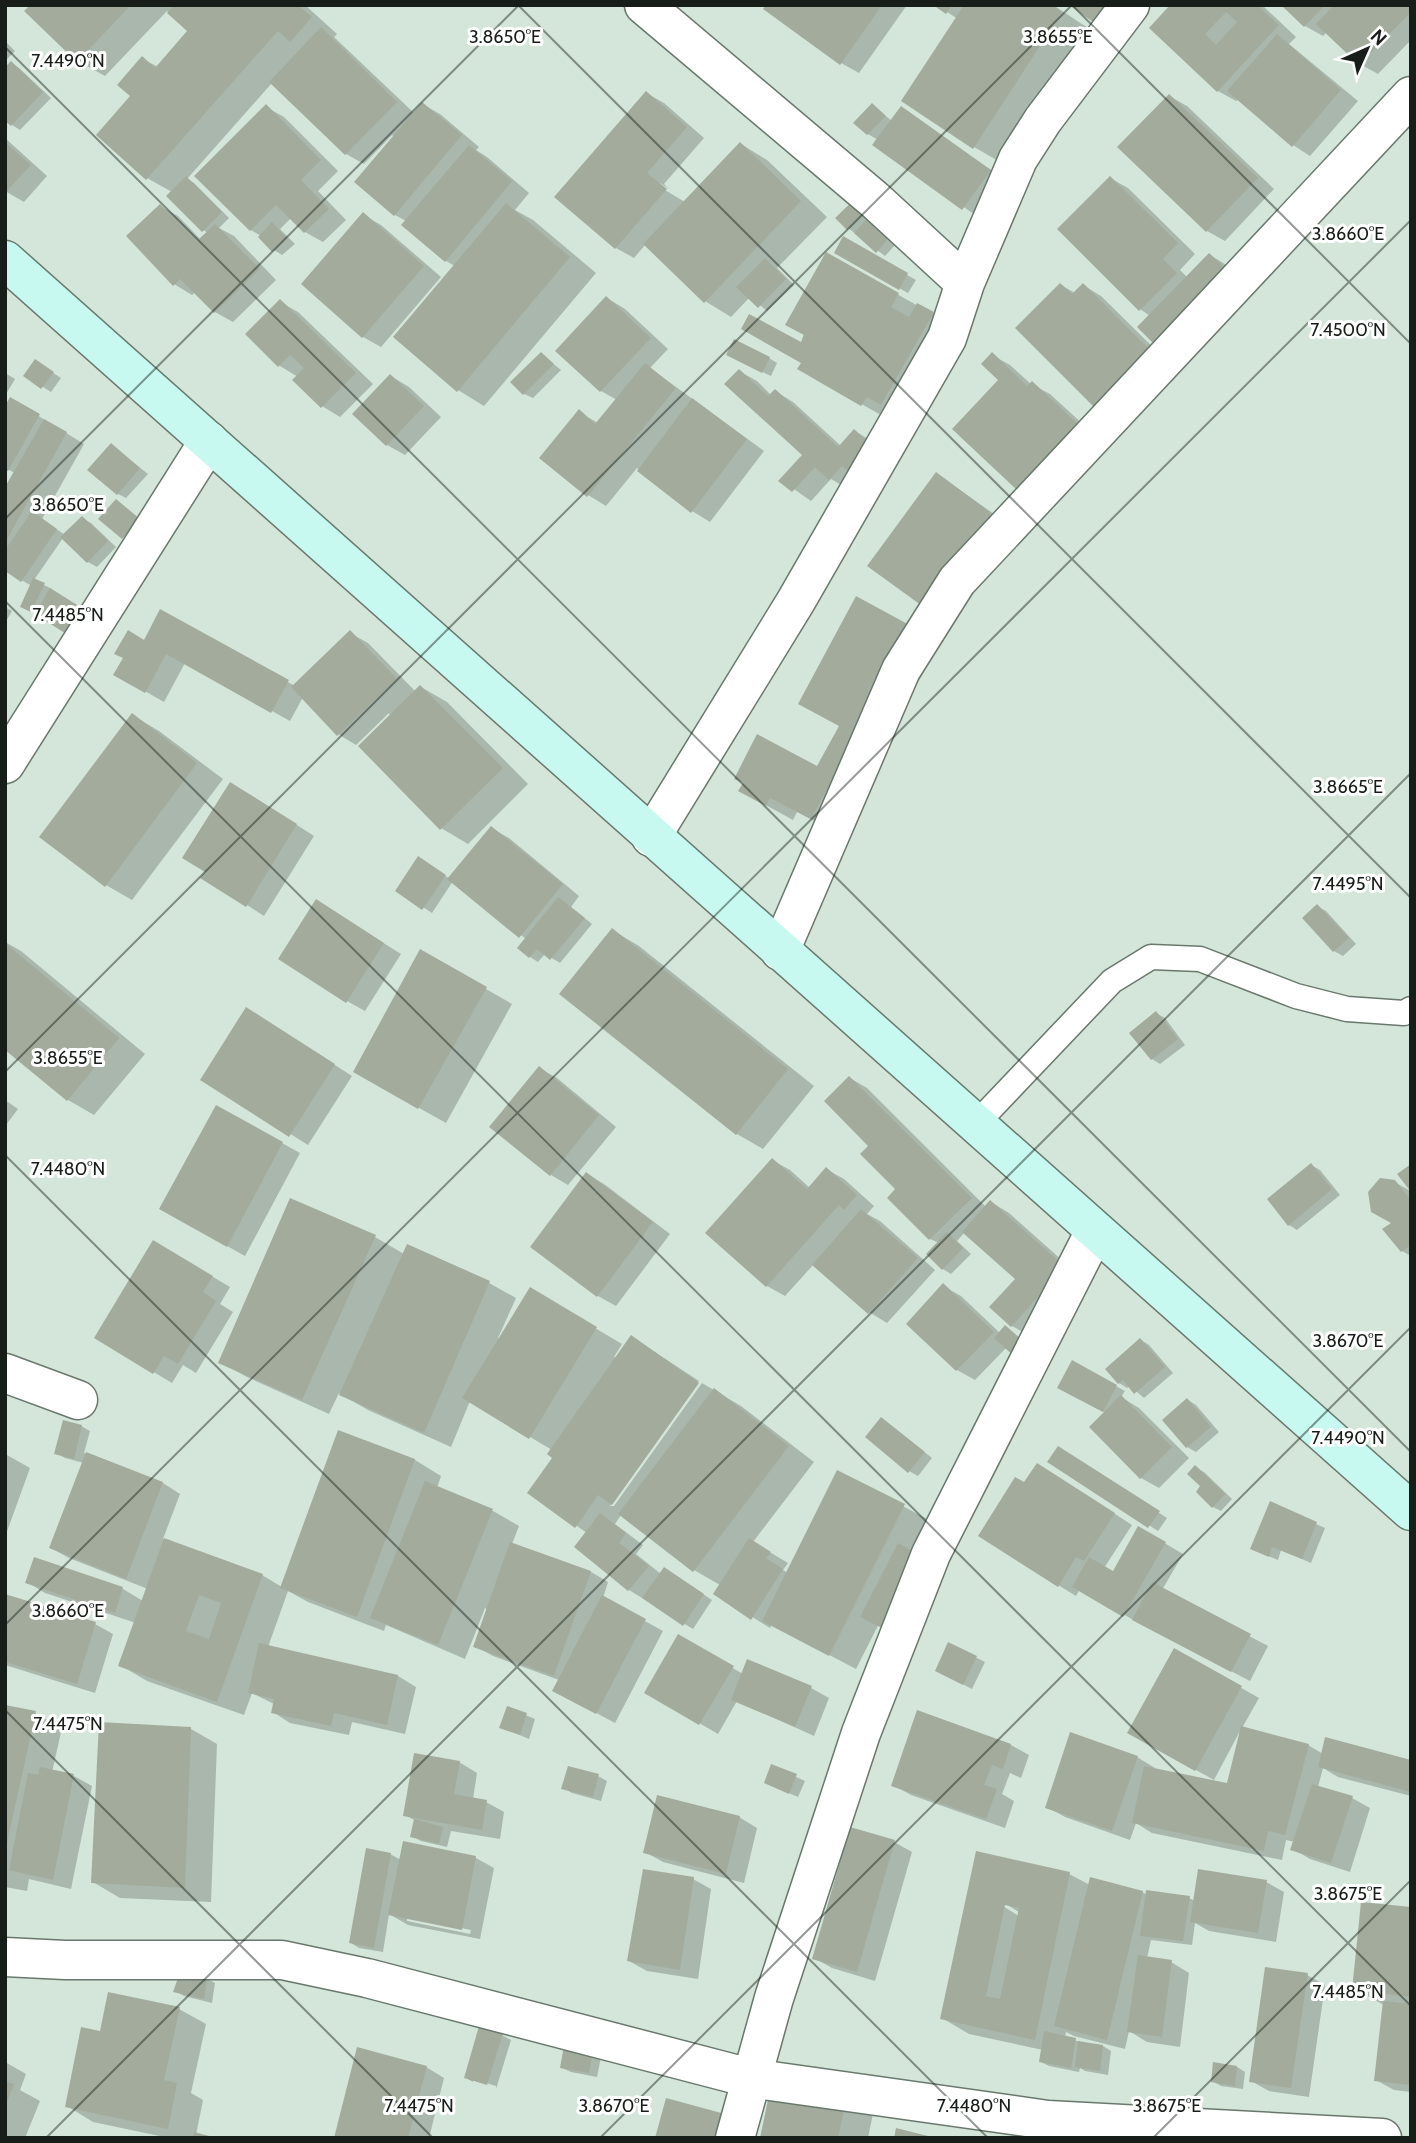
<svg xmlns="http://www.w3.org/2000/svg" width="1416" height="2143" font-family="Cabin,sans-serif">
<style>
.shadow{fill:#0003;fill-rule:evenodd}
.building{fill:#a3ac9c;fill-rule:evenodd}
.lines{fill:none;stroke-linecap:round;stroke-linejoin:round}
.service-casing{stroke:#68786c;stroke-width:27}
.minor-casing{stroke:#68786c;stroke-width:41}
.secondary-casing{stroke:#68786c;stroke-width:41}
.service{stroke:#fff;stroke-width:24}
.minor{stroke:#fff;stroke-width:38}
.secondary{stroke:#c7f9f0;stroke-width:38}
.ticks{fill:none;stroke:#171e19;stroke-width:2;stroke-opacity:0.45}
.ticks-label{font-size:18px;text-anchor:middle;fill:#171e19;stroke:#fff;stroke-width:6;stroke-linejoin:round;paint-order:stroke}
</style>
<rect width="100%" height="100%" fill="#d4e5d9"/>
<path class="shadow" d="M32,5h273l32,29 -3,3 80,76 8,-9 18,10 39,33 -3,3 11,7 42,36 -14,17 18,10 63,53 -112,133 -26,-16 -3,-124 -9,-5 -40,-40 -11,-6 -39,-33 38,-45 -2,-2 -28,29 -18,-10 -74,-71 -85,96 7,4 35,35 -10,10 15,8 42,44 -43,42 -18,-10 -20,-20 -3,3 -18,-11 -14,-78 18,10 23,24 7,-7 -5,-3 -31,-38 -25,-14 -14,-82 10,-37 15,8 32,-36 -23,-20 -62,65 -27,-15z
M768,5h139l-48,68 -18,-10z
M936,5h117l35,23 -88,134 -26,-15 -16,-128z
M1172,5h90l34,32 -7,7 69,57 -48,55 -17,-11 -54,-46 -3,2 -18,-10 -67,-63z
M1284,5h127v35l-33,34 -18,-10 -33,-32 -4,4 -18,-10z
M5,41l10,10 -10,10z
M11,63l8,5 32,30 -31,32 -8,-5z
M646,93l18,10 40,35 -40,46 5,5 -9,-6 -2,3 27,16 56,-58 26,16 60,57 -50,51 17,17 -27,26 -17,-14 -19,20 -26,-16 -59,-57 -12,14 -18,-10z
M1169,96l18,10 87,83 -49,52 -18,-10z
M872,105l20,16 9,-13 107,74 -27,37 -106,-74 3,-5 -10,-6z
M266,107l18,10 54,54 -20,20 28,29 -23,22 -18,-10 -14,-14 -11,11 15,15 -13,11 -8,-5 -13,-14 -10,-6z
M5,138l42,38 -23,26 -19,-11z
M1110,178l18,10 67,66 -15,16 8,8 22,-23 18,11 -78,50 -10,-7z
M860,196l46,37 -21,23 -37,-28z
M363,215l18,10 60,52 -60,70 -18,-10z
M844,239l72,41 -8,13 -72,-40z
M826,254l133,75 -71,90 -89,-50 4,-6 -2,-19z
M1061,285l14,8 8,-8 18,11 68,67 -55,54z
M607,298l18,11 43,40 -18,19 114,83 -54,71 -18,-11 -55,-43 -31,38 -18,-11 -9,-83 19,11 19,-23 -16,-9z
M280,302l18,10 75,72 -33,33 -18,-11 -24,-29 -18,-11 -32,-32z
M541,354l20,16 -28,28 -9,-4z
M992,355l18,10 21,19 19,10 48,44 -98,-59z
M769,358l8,5 -6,13 -34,-16z
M44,367l17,11 -10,14 -25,-16z
M739,371l18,10 14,14 4,-4 18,11 48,44 14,-15 18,11 -25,47 -17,-10 -20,22 -30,-21 23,-25z
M5,373l10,6 -10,17z
M391,376l18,11 32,30 -36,38 -18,-10z
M11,399l73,45 -42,75 23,16 17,-17 9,5 25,24 -19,20 -9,-5 -25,-24 -29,42 18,9 -12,26 -9,-4 1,-25 -27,-15v-82l10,-16 -10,-5z
M111,445l37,29 -22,24 -8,-4z
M937,474l74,52 -67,91z
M5,607l7,4 -7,12z
M160,611l135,75 55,-53 18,10 48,49 5,-5 26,15 81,82 -60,60 -27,-16 -52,-115 -33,32 -18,-11 -35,-37 -13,24 -105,-58 -21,39 -49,-28 29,-32z
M939,643l-101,190 -41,-21 -4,8 -53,-29 78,-22z
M132,715l27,16 64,48 -91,121 -26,-15z
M249,794l65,42 -50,80 -17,-11z
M491,828l18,10 70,58 -8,11 21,17 -32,39 -15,-9 -7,8 -8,-5 -4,-18 -73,-58 -21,32 -35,-23 30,-26 23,15z
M1317,906l9,5 30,33 -13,12 -9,-5 -30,-33z
M334,912l67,42 -36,57 -18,-10z
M612,930l27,16 175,140 -51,63 -26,-15z
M5,942l16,9 124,103 -51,61 -26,-15 -63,-52z
M421,952l91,52 -66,119 -91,-51z
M1156,1013l9,5 20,27 -25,19 -8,-5z
M265,1020l87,56 -44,69 -105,-66z
M539,1068l18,10 59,49 -48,58 -17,-10z
M850,1078l17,10 119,119 5,-5 18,11 73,65 -52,58 -18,-10 5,-47 -52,-47 -8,9 14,13 -20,20 -8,-5 -4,-26 -9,-4 -41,-41 9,-9 -27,-43z
M5,1100l13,9 -12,16h-1z
M217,1107l83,46 -55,103 -84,-47z
M772,1160l18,10 20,18 16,-19 18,10 30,27 -7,8 13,7 55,49 -48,53 -18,-11 -55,-48 -29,32 -18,-10 -60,-53z
M1311,1165l9,5 20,25 -43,35 -8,-5z
M587,1174l17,10 66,50 -54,72 -18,-10z
M1394,1182l17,9v65l-9,-5 -8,-28z
M375,1237l29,17 4,-8 81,37 27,15 -18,40 2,1 56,-34 66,39 -8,13 3,1 15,-21 67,44 -89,125h4l88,-123 39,23 73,56 -61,80 35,21 -5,7 5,3 50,-101 93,49 -75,148 -84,-44 -2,3 -55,-34 5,-9 -26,-15 -73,-55 -6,9 28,21 -7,9 25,20h12l39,26 -19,29 -64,-39 -53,-43 11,-14 -57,-40 24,-35 -2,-8 -82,-49 -19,46 -83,-37 -29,-17 -10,21 -82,-37 -27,-15z
M154,1242l76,45 -10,17 13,8 -37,61 -13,-8 -11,18 -75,-45z
M943,1286l18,10 39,37 6,-6 30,25 -29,-5 -32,33 -18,-10 -49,-46z
M1141,1340l8,5 24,28 -29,25 -14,-12 -3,2 -8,-5z
M1116,1386l9,5 -4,6 18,11 50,50 -30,30 -18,-10 -35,-65 -39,-20z
M1188,1400l8,5 23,27 -23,20 -9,-5z
M882,1419l50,39 -14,18 -9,-5z
M81,1426l9,5 -6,22 79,30 17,11 -17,45 99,36 20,12 57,-155 76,28 26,16 -4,12 56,23 26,15 -7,18 79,28 17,10 -5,16 60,33 -48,92 -43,-23 -13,-20 -66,-24 -18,-10 13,-36 -3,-2 -20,51 -79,-34 -2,6 -76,-29 -20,-11 -20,56 130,29 18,11 -11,47 -53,-12 -3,13 -59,-12 -17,-11 1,-8 -22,-11 -8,22 -97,-34 -27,-16 16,-42 -91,-30 -18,-11 8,-23 88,30 20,12 5,-12 -79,-31 -18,-10 33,-85 -19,-5 -9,-5z
M1067,1453l100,65 -9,13 -108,-69z
M5,1454l25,14 -25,69z
M1195,1467l9,5 28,27 -11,12 -8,-4z
M1055,1475l77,50 -28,43 10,5 25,-45 44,26 -21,36 106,56 -18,35 -108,-56 -62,-36 -4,7 -18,-11 -33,-101z
M1271,1504l54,24 -14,35 -30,-13 -3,10 -17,-7z
M5,1601l90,23 18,10 -18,59 -90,-28z
M678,1636l65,38 5,-13 63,27 18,10 -15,38 -77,-35 -19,33 -72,-42z
M949,1644l36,18 -13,27 -27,-14z
M1174,1650l85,48 -17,30 66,17 15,9 88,8v34l-73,-19 -15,-9 -5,19 34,11 18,10 -20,64 -40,-13 -17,-10 2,-7 -9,-2 -4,20 -130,-27 -16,-10 -6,17 -65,-23 -18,-10 90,-50 18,11 -1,2 74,15 12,-54 -26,49 -67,-37z
M5,1706l30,7 27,15 -10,44 22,4 18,10 -21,103 -42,-10 -2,12 -22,-4z
M508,1708l27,11 -6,20 -28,-12z
M918,1712l93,33 18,10 -8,23 -11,-5 -8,21 12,7 -9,27 -94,-33 -18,-10z
M191,1729l26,15 -6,158 -91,-4 -27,-16z
M459,1762l18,11 -4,26 13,3 18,10 -4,27 -49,-8 -4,16 -26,-6 -9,-5 4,-15 -11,-6z
M772,1766l33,15 -7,16 -23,-10z
M598,1776l9,5 -6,20 -29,-8 -9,-5z
M739,1817l18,11 -13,55 -81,-21 -18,-10z
M894,1842l18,10 -37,129 -43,-13 -18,-10z
M404,1843l72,15 18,10 -14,71 -72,-14 -19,-11 -6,38 -24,-4 -8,-5 39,-89 11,6zM407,1917l64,13 -1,4 -63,-13z
M977,1853l92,21 21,11 52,7 5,3 42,3 6,3 71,-19 18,10 -8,50 -67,-11 -14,-8 -3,22 -41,-5 -4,18 24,4 18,11 -9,74 -33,-5 -18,-11 -4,18 -51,-13 -8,-4 -1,5 18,6 20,3 8,5 -3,24 -23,-4 -5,-3 -1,4 -30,-6 -8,-4 2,-12 -74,-16 -27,-16zM998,1899l21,13v4l-23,-14z
M693,1879l18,10 -13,90 -51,-8 -18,-10z
M1411,1909v183l-17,-2 -18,-10 8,-75 -30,-16z
M1307,1975l18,10 -16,112 -40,-6 -18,-10z
M207,1979l8,4 -3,20 -28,-7 -9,-5z
M179,2009l27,15 -15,69 12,7 -7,35 14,3h-41l-76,-16 -26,-16 35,-73z
M502,2035l9,5 -15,49v-3l-23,-7v3l-7,-4z
M602,2052l-5,25 -26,-5 -9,-4z
M5,2062l21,12 -6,16 20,11 -15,37h-20z
M426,2067l18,11 -15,60h-94z
M1237,2067l8,5 -2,17 -22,-3 -9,-5z
M848,2089l27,15 -7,34h-107z"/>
<path class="building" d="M30,5h101l-54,57 -53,-51z
M174,5h124l14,12 -22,25 -12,-11 -132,149 -50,-45 34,-39 -13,-11 25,-29 13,12 32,-37 -20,-18z
M766,5h116l-42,60 -77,-56z
M933,5h19l-6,9z
M964,5h88l10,7 -89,137 -72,-48z
M1069,5h36l-12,17z
M1170,5h87l22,20 -62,67 -68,-64zM1226,12l11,10 -21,23 -11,-11z
M1281,5h44l-21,22z
M1334,5h77v7l-52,53 -43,-41z
M321,27l76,75 -52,53 -76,-73z
M1277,34l64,56 -49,57 -65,-56z
M11,61l32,31 -32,34 -6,-5v-54z
M646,91l41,36 -40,46 20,16 -52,60 -61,-52z
M1169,94l89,84 -52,54 -89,-85z
M422,102l40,33 -68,81 -40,-34z
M872,103l14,13 -19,19 -14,-12z
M266,104l55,56 -20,20 28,29 -25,24 -28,-28 -26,26 -56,-55z
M901,106l90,64 -29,40 -90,-65z
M5,142l26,23 -26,28z
M740,142l61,59 -97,102 -61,-59z
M469,145l43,36 -67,81 -44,-37z
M186,176l36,36 -20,20 -36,-36z
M1110,176l68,67 -15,16 14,14 -38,38 -82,-82z
M860,194l11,11 -24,25 -12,-12z
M506,203l64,54 -113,135 -64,-55z
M160,204l37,37 18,-17 45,45 -46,44 -34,-34 -7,7 -47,-50z
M878,207l20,20 -22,26 -22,-20z
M363,212l61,54 -62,72 -61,-54z
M272,222l15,16 -15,14 -14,-15z
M843,236l65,37 -9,17 -65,-37z
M826,252l73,41 -8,14 18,10 8,-14 17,9 -53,93 -14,-8 -6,9 -64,-37 4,-6 -60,-34 8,-15 52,28 3,-7 -19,-10z
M1209,253l25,23 -74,74 -23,-23z
M765,258l21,21 -28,29 -22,-21z
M1060,283l12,11 11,-11 69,69 -57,56 -80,-80z
M606,296l45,42 -51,54 -45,-41z
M280,299l76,74 -35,35 -29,-28 12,-12 -14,-13 -12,12 -33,-33z
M734,339l36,18 -8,16 -36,-18z
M541,352l13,12 -31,31 -13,-13z
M992,352l35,34 5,-5 49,46 -61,66 -68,-64 46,-49 -17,-16z
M35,359l19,13 -13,17 -18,-13z
M645,363l31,25 -89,109 -48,-39 40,-49 16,15z
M739,369l29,27 7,-7 63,58 16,-18 22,21 -23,26 -11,-10 -13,14 -14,-13 -23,25 -14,-11 24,-26 -78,-71z
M390,374l34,32 -38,40 -34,-32z
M10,397l30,17 -32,57 -3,-1v-64z
M692,398l55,41 -56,74 -54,-42z
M44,419l23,13 -62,111v-56z
M111,443l29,25 -23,27 -30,-25z
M936,472l58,43 -69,93 -58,-42z
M116,499l24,20 -18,20 -24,-20z
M32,511l25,18 -36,53 -16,-11v-21z
M82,516l26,25 -21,22 -27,-26z
M33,578l12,5 -14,29 -11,-5z
M50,588l37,23 -16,26 -36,-23z
M856,596l57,31 -102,192 -41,-21 -4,8 -28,-15 5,-8 -9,-4 23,-45 60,32 22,-40 -41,-22z
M160,609l129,71 -18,33 -105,-59 -21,39 -32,-18 10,-17 -9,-4 14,-24 16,10z
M350,630l47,49 -60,57 -46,-49z
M420,685l83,83 -63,62 -82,-84z
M132,713l65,50 -92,124 -66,-50z
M230,782l67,42 -51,83 -46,-29 5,-6 -23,-14z
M491,826l72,58 -44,54 -72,-59z
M418,856l28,19 -24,35 -27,-19z
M558,897l27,21 -35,42 -13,-11 -8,9 -12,-10z
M316,899l68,44 -38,60 -68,-44z
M1317,904l32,34 -16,14 -31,-34z
M612,928l176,141 -52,66 -177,-141z
M5,943l114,95 -52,63 -62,-51z
M420,949l67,38 -69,122 -65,-37z
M246,1007l89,57 -46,73 -89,-57z
M1156,1011l22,28 -27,21 -22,-27z
M539,1066l60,49 -49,61 -61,-49z
M849,1076l123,122 -43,42 -42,-42 8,-9 -35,-35 8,-8 -44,-45z
M216,1105l67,37 -56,105 -68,-38z
M772,1158l35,31 19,-22 31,28 -13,15 -5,-5 -73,82 -61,-54z
M1311,1163l21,26 -44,37 -21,-27z
M1411,1164v28l-14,-18z
M586,1172l67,50 -56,75 -67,-50z
M1380,1178l15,2 16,21v44l-10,7 -19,-23 9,-6 -20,-11 -3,-20z
M290,1198l86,37 -74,165 -84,-37z
M990,1200l75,67 -54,60 -22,-20 26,-28 -53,-47z
M861,1209l57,49 -50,56 -56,-49z
M947,1232l16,16 -21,22 -16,-16z
M153,1240l60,36 -10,16 13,9 -38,63 -14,-8 -11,18 -59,-36z
M407,1244l83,37 -66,152 -85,-38z
M943,1283l51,49 -38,39 -50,-47z
M530,1287l67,40 -68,112 -67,-41z
M1005,1325l24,21 -12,13 -23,-21z
M631,1335l68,48 -87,122 -14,-10 -23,33 -48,-35 25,-35 -5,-4z
M1140,1338l25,29 -31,27 -11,-14 -5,4 -13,-15z
M1072,1360l45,25 -14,27 -46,-24z
M714,1388l75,58 -96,126 -75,-58z
M1121,1395l51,52 -32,32 -51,-52z
M1187,1398l24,29 -25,21 -24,-28z
M881,1417l44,35 -17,21 -43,-36z
M63,1420l19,5 -8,34 -20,-5z
M338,1430l77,29 -58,158 -77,-29z
M1058,1446l102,65 -12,17 -101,-66z
M86,1452l77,30 -37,97 -77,-31z
M1037,1463l78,50 -31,48 -8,-4 -18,30 -80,-51 37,-59 9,5z
M1195,1465l30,29 -13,14 -16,-16 4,-6 -13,-12z
M837,1470l68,34 -76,152 -67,-35z
M425,1481l68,28 -55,136 -68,-27z
M1270,1501l47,21 -15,37 -30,-12 -3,10 -19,-8z
M600,1513l26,20 -7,10 30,23 -21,25 -54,-44z
M1138,1526l28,16 -43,75 -51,-30 17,-30 24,14z
M164,1538l99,36 -46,128 -99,-36zM199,1595l22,8 -12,36 -23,-8z
M749,1538l22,14 -5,6 17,11 -32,51 -38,-26z
M510,1542l81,29 -37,105 -81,-29z
M898,1543l24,13 -36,74 -26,-13z
M34,1557l89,30 -8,26 -90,-30z
M664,1567l40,27 -21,32 -41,-28z
M1152,1582l99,52 -20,38 -99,-52z
M5,1594l91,28 -19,62 -72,-22z
M602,1595l44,24 -50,95 -44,-23z
M678,1634l56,32 -35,59 -55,-32z
M948,1642l29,14 -14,29 -28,-14z
M259,1643l139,32 -11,50 -53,-12 -3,13 -60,-13 3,-14 -26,-6z
M1174,1648l68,38 -47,85 -68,-38z
M747,1659l65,27 -17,41 -64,-27z
M5,1705l31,6 -30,137h-1z
M507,1706l20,7 -7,22 -21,-7z
M917,1710l94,34 -8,25 -11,-4 -8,20 13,4 -11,30 -95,-33z
M99,1722l92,5 -6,161 -94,-5z
M1241,1726l68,18 -24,91 -17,-4 -4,20 -132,-28 12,-57 83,17z
M1070,1732l68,24 -26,75 -67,-23z
M1325,1737l86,23v32l-93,-25z
M414,1753l46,8 -6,33 33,6 -5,30 -79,-14z
M771,1764l26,10 -8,20 -25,-11z
M568,1766l31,8 -6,23 -32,-8z
M40,1767l34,7 -21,106 -44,-10 19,-97 10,2z
M1312,1784l41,12 -22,67 -41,-13z
M657,1795l83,21 -14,58 -83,-21z
M414,1819l29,8 -4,17 -29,-7z
M850,1827l45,13 -38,132 -45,-13z
M403,1841l73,15 -14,74 -74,-15z
M366,1848l25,5 -17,95 -25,-5z
M976,1851l94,21 -35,168 -95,-21zM1005,1905l14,3 -19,91 -14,-3z
M643,1869l51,8 -14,93 -53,-9z
M1198,1869l69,11 -9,53 -68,-11z
M1090,1877l53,14 -36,149 -53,-14z
M1146,1890l44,6 -7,45 -43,-5z
M1361,1902l50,5v90l-59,-7z
M1138,1955l34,5 -10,77 -35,-5z
M1265,1967l43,6 -17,115 -42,-6z
M207,1977l-3,22 -31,-7 5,-14z
M108,1992l72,15 -16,73 13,3 -9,46 -103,-22 16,-80 19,4z
M1383,2001l28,3v81l-37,-4z
M479,2026l24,7 -16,52 -23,-7z
M1044,2031l32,7 -5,30 -32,-6z
M565,2040l29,5 -5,28 -29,-5z
M1078,2041l25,4 -3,26 -25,-4z
M357,2047l70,19 -19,72h-74z
M1213,2062l24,4 -2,20 -24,-4z
M774,2071l75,17 -11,50h-78z
M5,2081l9,3 -9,23z
M666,2098l59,16 -6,24h-64z
M896,2128l36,9v1h-38z
M194,2132l19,5v1h-20z"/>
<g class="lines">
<g class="service-casing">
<path id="service" d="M975,1125l137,-144 39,-24 49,2 96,37 51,13 57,4 7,-4"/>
</g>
<g class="minor-casing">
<path id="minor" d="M644,5l232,196 89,82 -18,55 -151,263 -145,236
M965,283l53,-124 25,-39 87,-115
M5,764l204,-323
M780,951l121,-281 56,-89 454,-485
M5,1373l73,27
M5,1957l60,3h217l85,18 383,100 298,42 334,18
M735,2138l39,-140 87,-265 70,-179 164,-323"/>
</g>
<g class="secondary-casing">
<path id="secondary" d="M5,260l1406,1251"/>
</g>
<use href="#service" class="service"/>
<use href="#minor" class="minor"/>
<use href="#secondary" class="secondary"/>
</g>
<path class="ticks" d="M518,5l893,893M1072,5l339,339M5,47l1406,1405M5,519l514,-514M5,601l1406,1405M5,1072l1067,-1067M5,1155l983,983M5,1625l1406,-1405M5,1710l428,428M46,2138l1365,-1365M600,2138l811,-811M1153,2138l258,-258"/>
<g class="ticks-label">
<text x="505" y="43">3.8650°E</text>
<text x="1058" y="43">3.8655°E</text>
<text x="68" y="67">7.4490°N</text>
<text x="1348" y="240">3.8660°E</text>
<text x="1348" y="336">7.4500°N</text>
<text x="68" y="511">3.8650°E</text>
<text x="68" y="621">7.4485°N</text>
<text x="1348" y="793">3.8665°E</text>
<text x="1348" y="890">7.4495°N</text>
<text x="68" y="1064">3.8655°E</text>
<text x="68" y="1175">7.4480°N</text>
<text x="1348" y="1347">3.8670°E</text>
<text x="1348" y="1444">7.4490°N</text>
<text x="68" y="1617">3.8660°E</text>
<text x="68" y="1730">7.4475°N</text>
<text x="1348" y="1900">3.8675°E</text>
<text x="1348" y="1998">7.4485°N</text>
<text x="419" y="2112">7.4475°N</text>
<text x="614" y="2112">3.8670°E</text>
<text x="974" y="2112">7.4480°N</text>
<text x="1167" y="2112">3.8675°E</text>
</g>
<rect width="1416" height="2143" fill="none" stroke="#171e19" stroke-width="14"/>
<g transform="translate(1367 49) rotate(45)" stroke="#ffffff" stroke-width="5" paint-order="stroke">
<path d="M0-5L12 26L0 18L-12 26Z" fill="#171e19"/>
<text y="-10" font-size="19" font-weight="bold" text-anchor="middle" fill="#171e19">N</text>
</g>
</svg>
